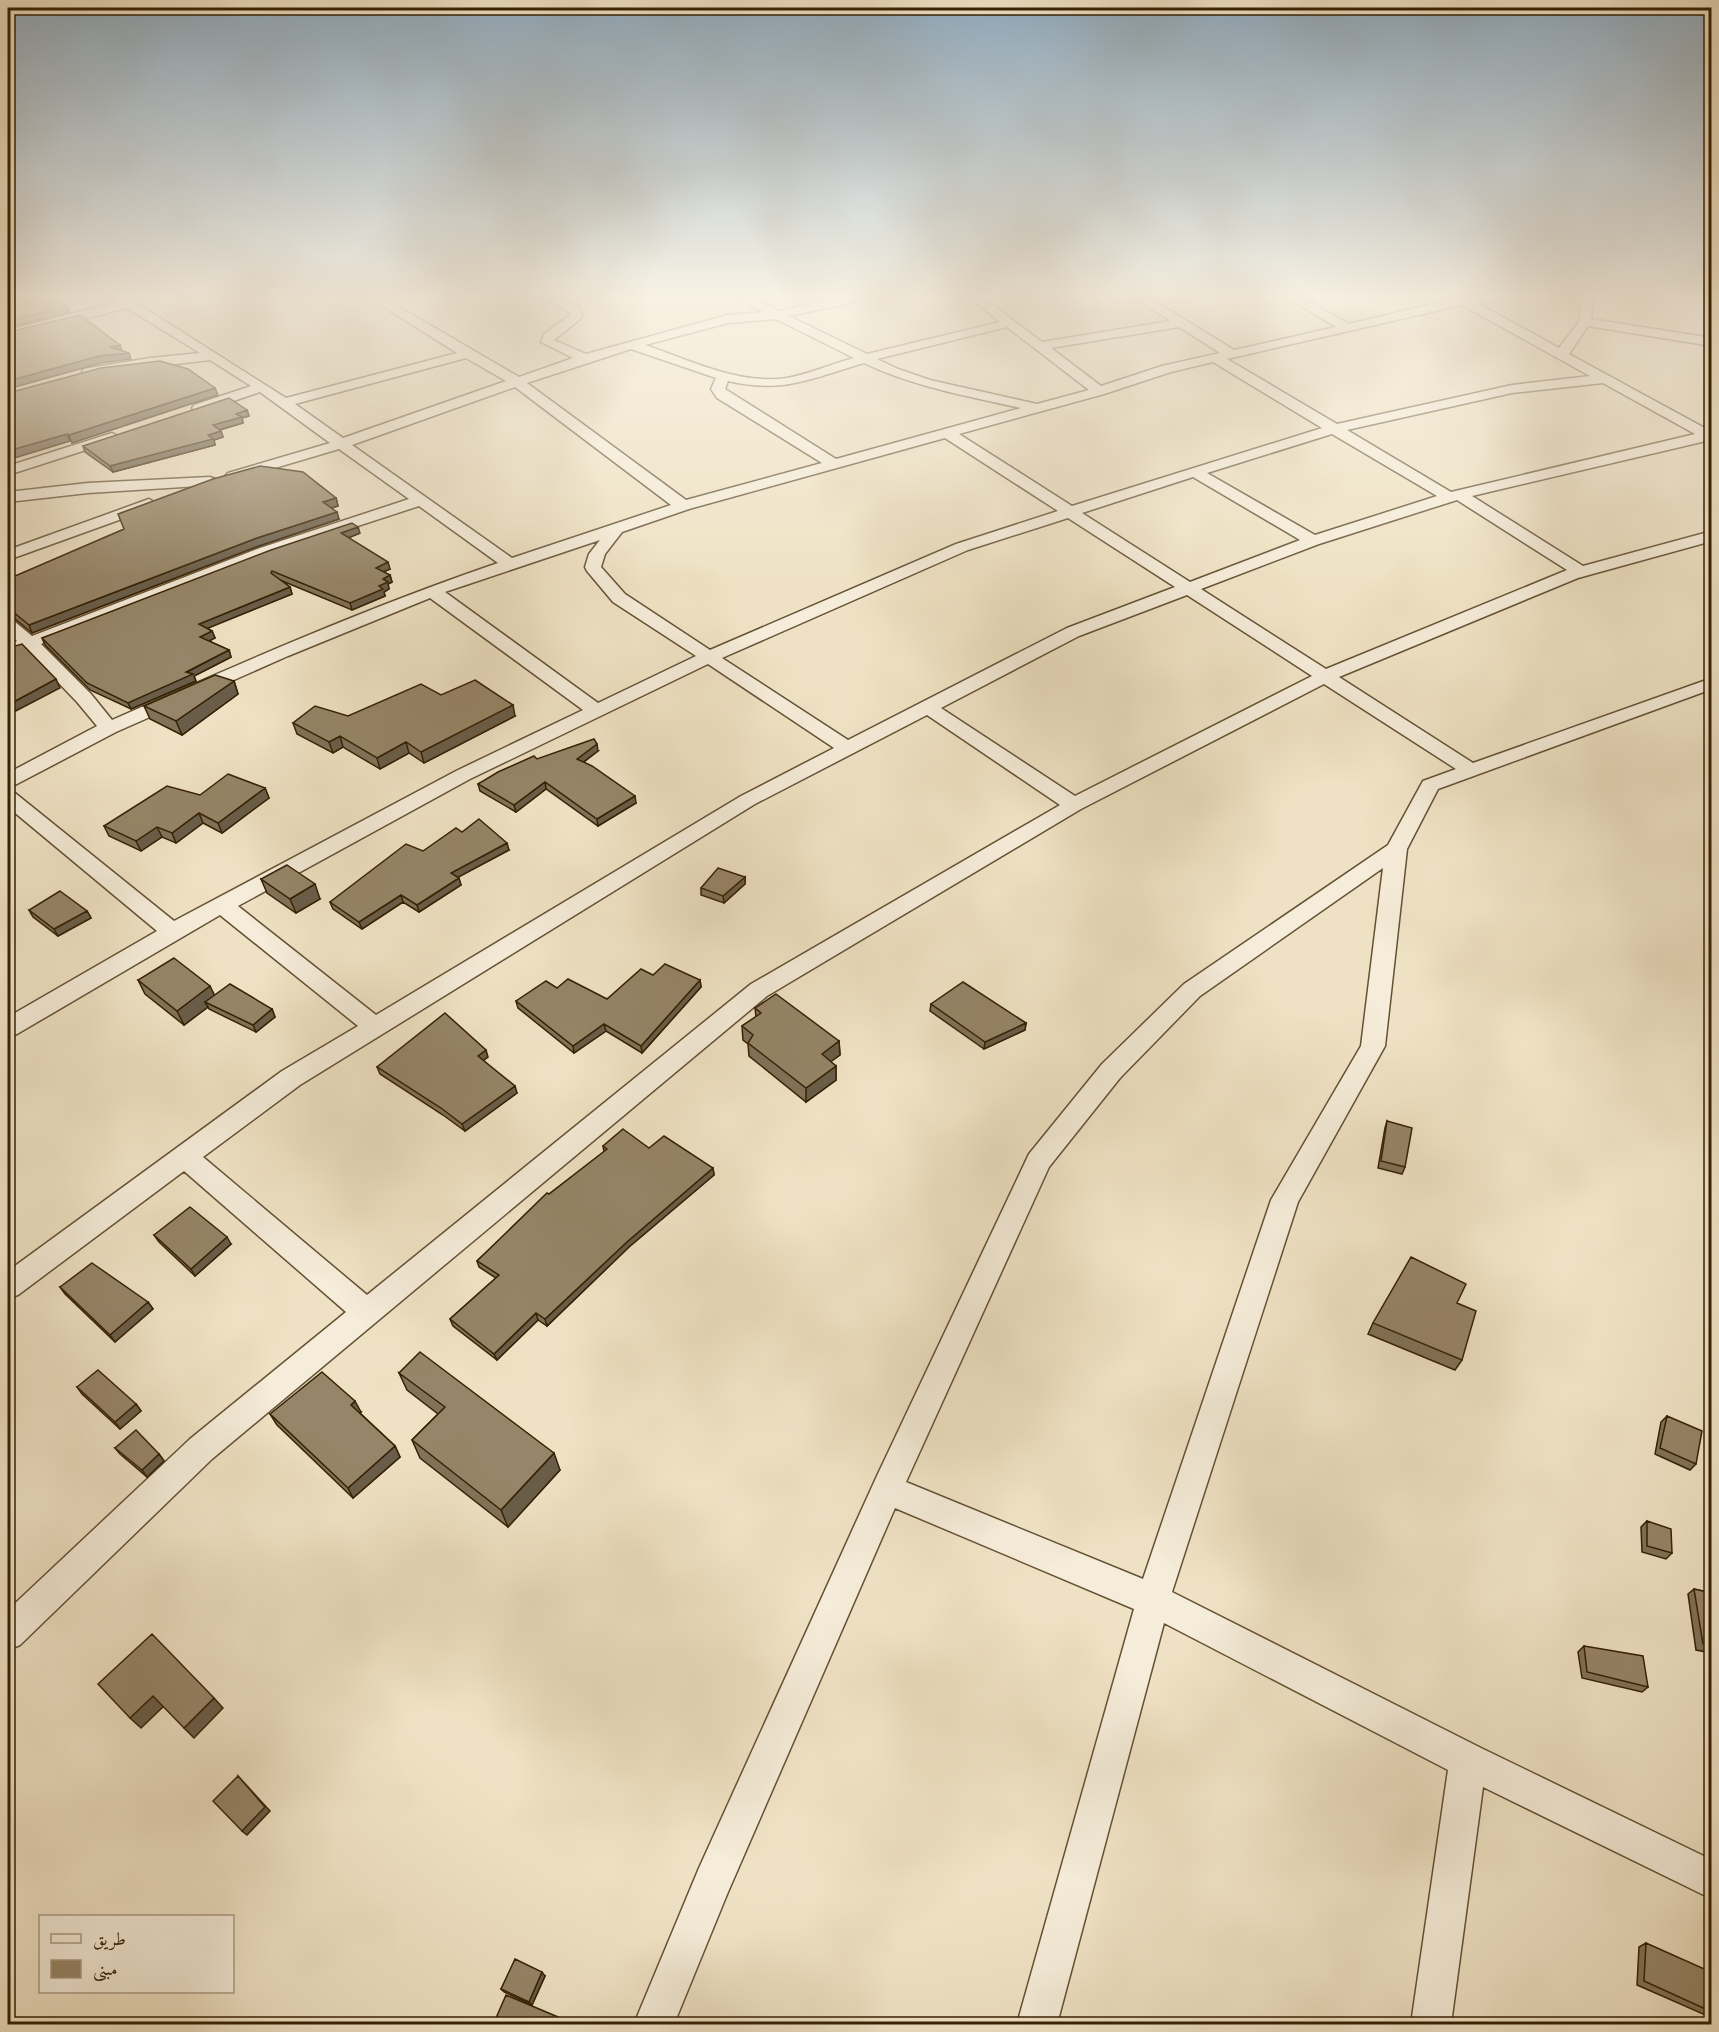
<svg xmlns="http://www.w3.org/2000/svg" width="1719" height="2032" font-family="'IM FELL French Canon',Amiri,serif">
<style>
.lines{fill:none;stroke-linecap:round;stroke-linejoin:round}
.street-casing{stroke:#645134;stroke-width:3}
.street{fill:#f5ecd9;fill-rule:evenodd}
.wall{fill:#817259;stroke:#362104;stroke-width:1.5}
.shaded-wall{fill:#695d49;stroke:#362104;stroke-width:1.5}
.building{fill:#968568;stroke:#362104;stroke-width:1.5}
</style>
<rect width="100%" height="100%" fill="#efe2c4"/>
<filter id="stains"><feTurbulence type="fractalNoise" baseFrequency=".00333" numOctaves="4"/><feColorMatrix values="0 0 0 0 .2 0 0 0 0 .09 0 0 0 0 .02 0 0 0 .5 -.17"/></filter>
<radialGradient id="worn" r=".72"><stop offset=".6" stop-color="#630" stop-opacity="0"/><stop offset="1" stop-color="#630" stop-opacity=".3"/></radialGradient>
<g class="lines">
<g class="street-casing">
<path id="street" d="M113,297h14l159,101 171,-45 -89,-56h14l137,80 54,-19 -32,-16 3,-8 26,-19 -1,-3 -27,-15h15l22,10 3,9 -2,3 -26,21 32,14 142,-39 35,-3 -28,-15h15l29,14 66,-14h22l-2,3 -76,16 78,38 133,-32 -31,-25h13l60,45 128,-21 -36,-24h14l86,53 102,-23 -50,-30h14l49,27 112,-27h48l-6,4 -26,2 82,45 20,-26 2,-25h12l-2,22 121,19v8l-124,-20 -19,28 143,78v10l-6,-1 -234,55 111,70 129,-35v10l-134,37 -239,99 134,86 239,-85v11l-274,100 -31,60 -22,197 -87,156 -126,390 309,156 231,112v39l-229,-112 -32,237h-40l37,-254 -284,-147 -107,401h-40l117,-415 -239,-101 -167,384 -54,132h-40l65,-156 177,-390 153,-324 73,-90 82,-80 204,-139 35,-64 33,-12 -132,-85 -243,125 -314,187 -555,463 -192,186 -12,5v-40l182,-171 156,-127 -162,-141 -166,124 -10,3v-27l274,-200 76,-45 -138,-111 -203,119 -9,3v-20l149,-86 -149,-124v-16l7,2 159,128 282,-150 127,-61 -153,-112 -142,58 -172,76 -101,53 -7,2v-14l89,-47 -20,-24 -50,-52 -19,6v-11l9,-4 -9,-8v-13l6,1 18,15 228,-88 149,-49 -70,-50 -101,30h-10l-3,-3 3,-3 102,-30 -70,-51 -56,19h-10l-2,-3 2,-3 57,-19 -41,-26 -126,15 -2,-3 2,-3 5,-1 61,-10 50,-5 -73,-45 -119,30v-8l111,-28zM1462,305l128,71 -78,9 -175,39 -110,-65zM776,319l78,39c-23,6 -44,16 -67,20 -49,7 -97,-18 -142,-33l83,-22zM1007,327l82,63 -52,14 -107,-24 -32,-11 -21,-10zM1179,327l41,26 -58,13 -61,20 -50,-38zM631,349l85,29 -5,11 6,9 105,65 -136,37 -159,-117zM466,358l40,23 -163,57 -48,-34zM1213,362l109,66 -250,78 -113,-72 145,-40 67,-22zM864,363c50,24 103,33 157,45l-185,51 -111,-70 3,-8c56,13 84,-3 136,-18zM1603,383l92,51 -244,58 -104,-62 165,-37zM515,387l156,118 -159,53 -160,-113zM1332,434l105,62 -122,39 -108,-62zM945,438l113,73 -102,33 -246,106 -85,-56 -24,-27 4,-13 17,-22 67,-23zM1193,477l107,63 -110,42 -108,-69zM1457,500l110,70 -241,99 -125,-80 118,-45zM419,506l79,57c-132,45 -259,101 -386,157l-21,-26 -50,-50 231,-90zM1068,518l107,69 -108,41 -219,112 -126,-82 246,-108zM600,540l-11,14 -4,13 2,4 26,31 83,54 -98,47 -153,-111zM1187,595l125,81 -237,120 -134,-88 138,-72zM708,664l126,84 -93,48 -365,219 -138,-109 232,-127zM927,715l133,90 -309,179 -384,311 -164,-138 97,-72 455,-281zM1383,868l-22,178 -90,154 -128,379 -237,-97 143,-315 71,-89 80,-82z
M112,433l7,4 -2,3 -109,35v-9z
M210,477l5,2 3,3 -3,3 -127,8 -80,9v-10l80,-9z
M149,499l8,5 -2,3 -147,53v-10z"/>
</g>
<use href="#street" class="street"/>
</g>
<path class="wall" d="M247,410l2,6 -7,2 1,5 -23,7 1,1 2,6 -9,3 1,5 -102,27 -28,-20 -2,-6z
M336,498l2,8 -6,2 7,11 -80,27 -227,87 -17,-14 -7,-1v-39z
M360,533l-12,5 42,31 -7,3 7,3 2,7 -4,2 1,5 -5,3 1,4 -33,14 -72,-30 10,7 2,7 -85,34 5,3 3,7 -6,3 20,9 2,7 -37,19 2,5 -65,28 -41,-19 -45,-45 -3,-7z
M234,681l4,13 -56,41 -32,-16 -6,-13z
M441,695l74,21 -91,47 -15,-10 -29,16 -37,-22 -10,6 -36,-19 -4,-11 55,-7z
M598,751l-14,11 52,41 -38,23 -52,-37 -30,23 -36,-21 -2,-7 59,-25z
M265,788l4,10 -47,35 -19,-10 -27,20 -14,-6 -21,14 -32,-15 -5,-10 96,-31z
M462,832l47,18 -51,27 3,8 -42,27 -16,-10 -41,27 -29,-20 -3,-7 93,-51z
M745,877v7l-21,19 -23,-8v-7z
M261,879l59,20 -24,14 -29,-20z
M29,910l58,1 4,7 -33,18 -25,-19z
M653,975l47,5 1,7 -59,66 -36,-22 -32,22 -56,-45 -2,-7 41,-13 50,11z
M138,980l77,15 57,14 3,8 -19,15 -47,-23 -1,-2 -24,18 -39,-31z
M931,1004l95,19 -1,7 -41,19 -54,-38z
M755,1008l84,33 1,14 -10,7 6,4v14l-30,22 -57,-46 -1,-12 -5,-4 -1,-14 14,-9z
M488,1057l-5,3 34,33 -52,38 -22,-16 -63,-41 -3,-7z
M1387,1121l18,46 -3,7 -24,-6 7,-40z
M603,1146l46,2 64,20 1,7 -85,72 -82,79 -9,-6 -41,40 -44,-34 -3,-7 46,-41 -17,-11 -2,-6 72,-67 55,-42z
M154,1235l77,9 -36,32 -36,-34z
M60,1287l88,15 5,7 -38,33 -50,-48z
M1457,1303l5,57 -7,10 -87,-36 5,-11z
M399,1373l161,97 -52,57 -88,-69 -8,-18 26,-26 -31,-24z
M77,1387l59,17 5,7 -21,18 -38,-35z
M361,1412l-1,1 35,33 5,11 -47,41 -76,-73 -7,-11z
M1667,1416l29,48 -6,6 -35,-16 6,-32z
M115,1448l44,6 5,7 -17,16 -27,-23z
M1647,1521l25,32 -6,6 -24,-7 -1,-25z
M1694,1589l18,4v60l-16,-3 -8,-56z
M1584,1646l64,41 -6,5 -60,-14 -4,-26z
M1646,1943l64,68 -7,3 -66,-29 2,-38z
M545,1976l-13,29 -28,-13 -3,-3z"/>
<path class="shaded-wall" d="M67,306l3,6 -62,16v-7z
M120,345l2,6 -12,-4z
M129,353l2,6 -30,4 -93,26v-8l91,-25z
M215,388l3,7 -146,48 -3,-8z
M247,410l2,6 -7,2 1,5 -28,8 -2,-6 23,-11z
M221,431l2,6 -9,3 1,5 -102,27 -3,-6z
M67,434l3,7 -62,19v-9z
M336,498l2,8 -12,4 -3,-8z
M337,512l2,7 -80,27 -227,87 -3,-8 228,-87z
M358,527l2,6 -17,7 -2,-7z
M388,562l2,7 -12,5 -2,-6z
M390,575l2,7 -4,2 1,5 -5,3 1,4 -33,14 -2,-7 29,-17 4,-7z
M290,587l2,7 -91,37 -2,-7z
M212,631l3,7 -12,6 -3,-7z
M9,632l4,8 -5,4v-11z
M229,650l2,7 -37,19 2,5 -65,28 -3,-6z
M56,679l4,9 -52,27v-10z
M234,681l4,13 -56,41 -6,-14z
M513,705l2,11 -91,47 -3,-11z
M8,721l4,9 -4,2z
M340,736l3,11 -10,6 -4,-11z
M406,742l3,11 -29,16 -3,-11z
M597,744l1,7 -20,15 -1,-7z
M545,782l1,7 -30,23 -2,-7z
M265,788l4,10 -47,35 -4,-10z
M635,796l1,7 -38,23 -1,-7z
M199,813l4,10 -27,20 -4,-10z
M157,827l5,10 -21,14 -5,-10z
M507,843l2,7 -56,30 -2,-7z
M745,877v7l-21,19 -1,-7z
M459,878l2,7 -42,27 -2,-7z
M315,884l5,15 -24,14 -6,-14z
M401,895l2,7 -41,27 -3,-7z
M87,911l4,7 -33,18 -4,-7z
M700,980l1,7 -59,66 -1,-7z
M210,986l7,14 -12,2 3,5 -24,18 -7,-14z
M272,1009l3,8 -19,15 -3,-7z
M1026,1023l-1,7 -41,19 1,-7z
M604,1024l2,7 -32,22 -1,-7z
M839,1041l1,14 -18,13v-14z
M486,1050l2,7 -8,6 -2,-7z
M836,1066v14l-30,22v-14z
M515,1086l2,7 -52,38 -3,-7z
M713,1168l1,7 -85,72 -82,79 -2,-7 83,-78z
M227,1237l4,7 -36,32 -4,-7z
M148,1302l5,7 -38,33 -5,-7z
M536,1313l2,7 -41,40 -3,-6z
M355,1401l6,11 -4,3 -6,-10z
M136,1404l5,7 -21,18 -5,-7z
M395,1446l5,11 -47,41 -5,-10z
M554,1453l6,17 -52,57 -7,-17z
M159,1454l5,7 -17,16 -5,-7z
M153,1696l11,10 -23,22 -11,-10z
M214,1698l9,10 -29,30 -10,-10z
M238,1776l32,35 -23,24 -5,-4z
M542,1972l3,4 -13,29 -3,-3z
M558,2017l5,6v2h-8z"/>
<path class="building" d="M8,297h46l13,9 -59,15z
M80,315l40,30 -10,2 19,6 -30,3 -91,25v-49z
M160,361l28,8 27,19 -146,47 -2,-1 -59,17v-58l93,-25z
M229,398l18,12 -11,4 6,3 -29,8 8,6 -13,4 5,4 -103,27 -27,-20z
M260,466l43,6 33,26 -13,4 14,10 -80,26 -228,87 -17,-14h-4v-32l116,-50 -6,-15 95,-35z
M352,523l6,4 -17,6 47,29 -12,6 14,7 -7,4 5,3 -9,4 4,3 -33,14 -78,-32 -1,2 19,14 -91,37 13,7 -12,6 29,13 -43,22 7,2 -65,29 -41,-20 -45,-45 229,-88z
M22,644l34,35 -48,26v-57z
M215,675l19,6 -58,40 -32,-15z
M475,680l38,25 -92,47 -15,-10 -29,16 -37,-22 -11,6 -36,-19 22,-17 33,10 73,-32 20,11z
M594,739l3,5 -20,15 15,7 43,30 -38,23 -52,-37 -31,23 -36,-21 20,-12 36,-16 3,3z
M228,774l37,14 -47,35 -19,-10 -27,20 -15,-6 -21,14 -32,-15 63,-40 33,9z
M479,819l28,24 -56,30 8,5 -42,27 -16,-10 -42,27 -29,-20 76,-58 17,7 33,-23 6,4z
M287,865l28,19 -25,15 -29,-20z
M718,868l27,9 -22,19 -22,-8z
M60,891l27,20 -33,18 -25,-19z
M174,958l36,28 -33,25 -39,-31z
M665,964l35,16 -59,66 -37,-22 -31,22 -57,-45 30,-20 11,7 11,-9 39,20 34,-30 12,6z
M963,982l63,41 -41,19 -54,-38z
M230,984l42,25 -19,16 -48,-23z
M776,994l63,47 -17,13 14,12 -30,22 -58,-45 5,-8 -11,-9 19,-13 -6,-5z
M445,1013l41,37 -8,6 37,30 -53,38 -21,-16 -64,-41z
M1387,1121l25,7 -7,39 -24,-6z
M623,1129l26,19 15,-12 49,32 -85,73 -83,78 -9,-6 -42,41 -44,-35 49,-44 -22,-14 70,-68 2,1 58,-45 -4,-3z
M190,1207l37,30 -36,32 -37,-34z
M1411,1257l55,27 -9,19 19,8 -14,49 -89,-37z
M92,1263l56,39 -38,33 -50,-48z
M420,1352l134,101 -53,57 -89,-70 33,-33 -46,-34z
M98,1370l38,34 -21,18 -38,-35z
M322,1372l33,29 -4,4 44,41 -47,42 -78,-74z
M1667,1416l35,15 -6,33 -36,-16z
M136,1430l23,24 -17,16 -27,-22z
M1647,1521l24,8 1,24 -25,-7z
M1694,1589l18,4v53l-9,-2z
M152,1634l62,64 -30,30 -31,-32 -23,22 -32,-34z
M1584,1646l59,10 5,31 -61,-15z
M238,1776l27,31 -23,24 -29,-30z
M1646,1943l65,29 -1,39 -66,-30z
M515,1959l27,13 -13,30 -28,-13z
M506,1995l52,22 -3,8h-62z"/>
<linearGradient id="sky" x2="0" y2="1"><stop stop-color="#91acc0"/><stop offset="0.51" stop-color="#f8f2e4"/><stop offset="1" stop-color="#f8f2e4" stop-opacity="0"/></linearGradient>
<rect width="1719" height="581" fill="url(#sky)"/>
<rect width="1719" height="2032" fill="none" stroke="#efe2c4" stroke-width="30"/>
<rect x="9" y="9" width="1701" height="2014" fill="none" stroke="#362104" stroke-width="3"/>
<rect x="15" y="15" width="1689" height="2002" fill="none" stroke="#362104" stroke-width="1.5"/>
<rect x="39" y="1915" width="195" height="78" fill="#f5ecd9" stroke="#a99b84" stroke-width="1.5"/>
<rect x="51" y="1934" width="30" height="9" fill="#f5ecd9" stroke="#a99b84" stroke-width="1.5"/>
<text x="93" y="1945" font-size="18" fill="#362104">طريق</text>
<rect x="51" y="1960" width="30" height="18" fill="#968568" stroke="#a99b84" stroke-width="1.5"/>
<text x="93" y="1975" font-size="18" fill="#362104">مبنى</text>
<rect width="100%" height="100%" filter="url(#stains)"/>
<rect width="100%" height="100%" fill="url(#worn)"/>
</svg>
